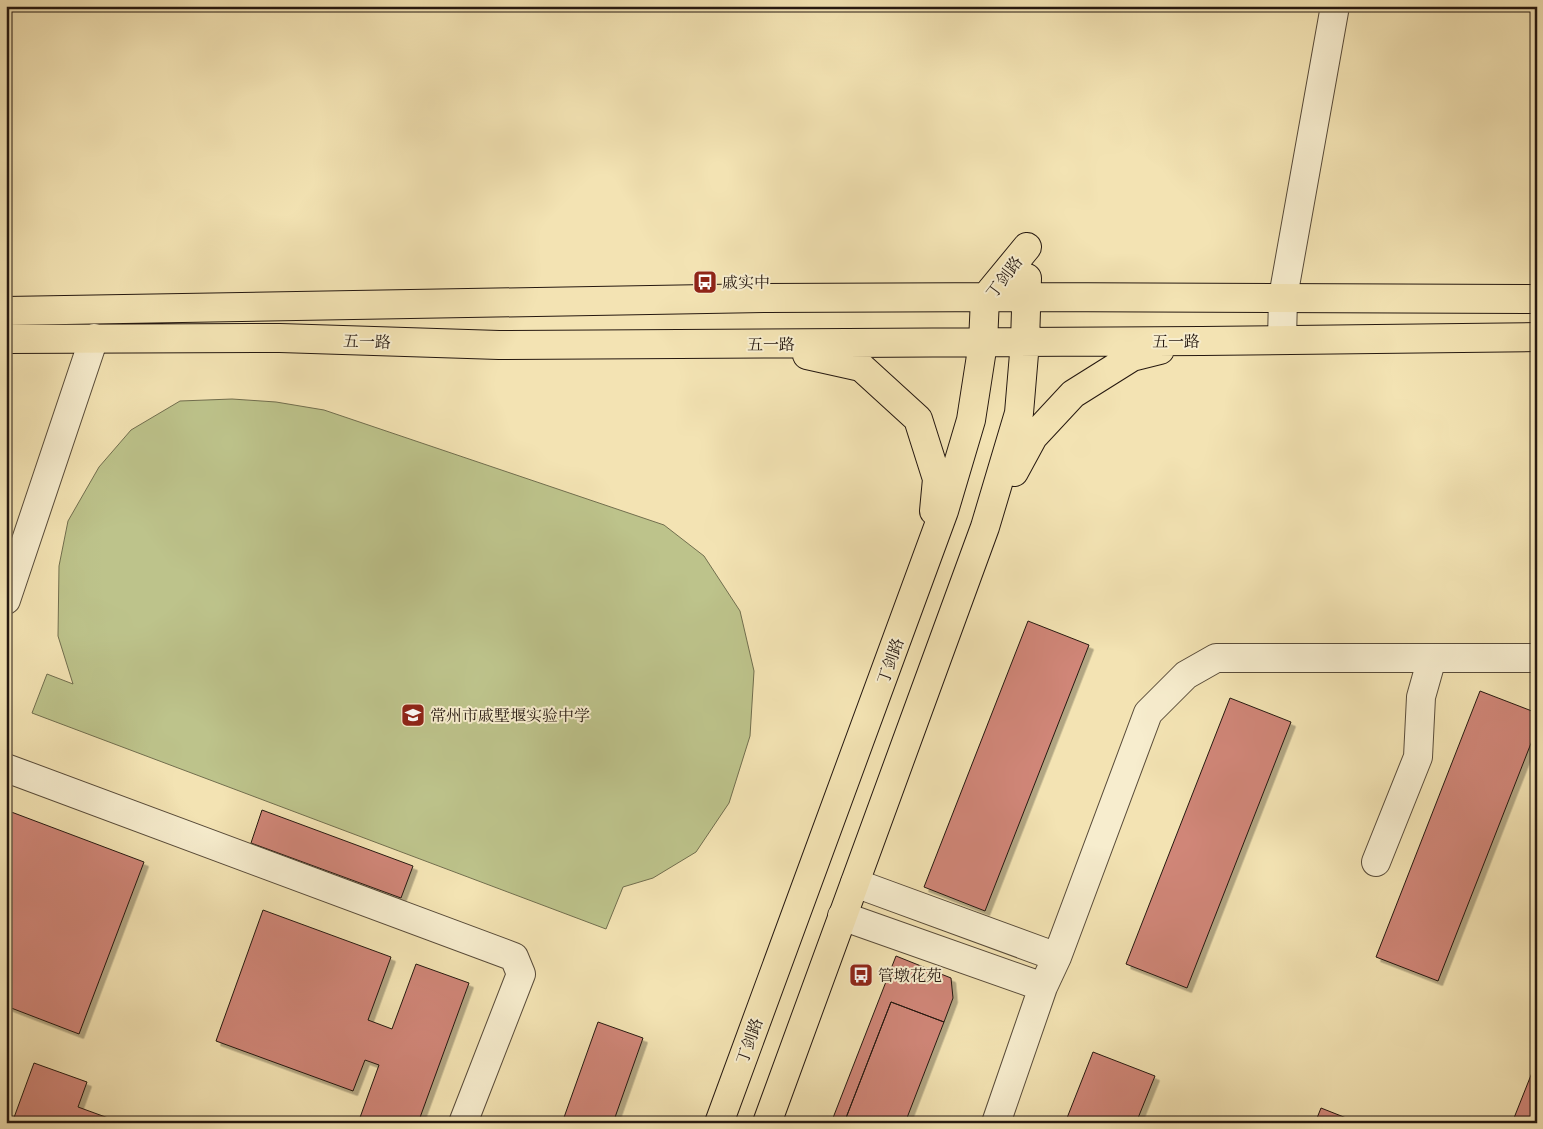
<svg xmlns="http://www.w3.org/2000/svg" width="1543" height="1129" font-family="'Libre Caslon Text','Noto Serif SC',serif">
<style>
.green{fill:#bdc38b;stroke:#716e4e}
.building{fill:#d08678;stroke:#251810;filter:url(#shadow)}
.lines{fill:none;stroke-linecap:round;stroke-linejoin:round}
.minor-casing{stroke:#584b39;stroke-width:30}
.major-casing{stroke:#251810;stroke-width:30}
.minor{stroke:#f7edce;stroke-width:28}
.major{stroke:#f3e3b3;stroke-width:28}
.labels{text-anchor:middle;stroke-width:4;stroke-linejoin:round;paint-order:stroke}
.street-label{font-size:16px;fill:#251810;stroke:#f7edce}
.poi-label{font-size:16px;fill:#251810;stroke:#f7edce;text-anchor:start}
</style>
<defs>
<filter id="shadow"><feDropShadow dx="4.5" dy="4.5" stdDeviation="0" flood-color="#0004"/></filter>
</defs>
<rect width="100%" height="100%" fill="#f3e3b3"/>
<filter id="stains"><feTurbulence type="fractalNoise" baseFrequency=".004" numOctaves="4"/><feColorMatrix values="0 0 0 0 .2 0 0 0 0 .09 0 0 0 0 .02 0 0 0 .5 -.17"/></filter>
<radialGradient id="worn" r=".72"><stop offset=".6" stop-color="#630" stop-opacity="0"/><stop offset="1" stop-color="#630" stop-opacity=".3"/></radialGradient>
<path class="green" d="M232,399l44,3 48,8 340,115 40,31 36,55 14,60 -4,65 -21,67 -33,49 -43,26 -30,9 -17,42 -574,-216 15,-39 26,10 -15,-48 1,-70 9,-45 31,-54 32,-37 49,-29z"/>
<path class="building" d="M1028,621l61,24 -104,266 -61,-24z
M1480,691l57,22v15l-99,253 -62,-24z
M1230,698l61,24 -104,266 -61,-24z
M6,810l138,52 -65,172 -73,-28z
M262,810l151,56 -12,32 -150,-55z
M263,910l128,47 -23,63 24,9 24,-65 53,19 -51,140h-60l21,-58 -14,-5 -12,31 -137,-50z
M896,956l55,22 2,20 -9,24 -53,-20 -47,121h-13z
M891,1002l53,20 -39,101h-61z
M598,1022l45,16 -30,85h-51z
M1093,1052l62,24 -19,47h-71z
M1537,1060v63h-25z
M34,1063l53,19 -9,25 44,16h-110z
M1321,1108l38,15h-44z"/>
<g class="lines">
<g class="minor-casing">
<path id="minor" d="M1282,340l1,-43 52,-291
M6,600l88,-262
M6,768l508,189 7,17 -58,149
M1376,862l42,-105 3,-60 11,-39
M855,883l202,74
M842,916l201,71
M996,1123l47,-136 14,-30 91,-244 38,-38 30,-17h321"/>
</g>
<g class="major-casing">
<path id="major" d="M6,311l759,-13 262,-1 510,2
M6,339l274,-1 219,7 703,-4 335,-4
M807,355l54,12 57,52 19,60 -3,32
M1014,472l19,-35 40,-43 59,-37 28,-7
M719,1123l225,-612 27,-91 12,-77 2,-45 42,-51
M767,1123l218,-596 34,-114 6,-71 2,-64"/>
</g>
<use href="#minor" class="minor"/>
<use href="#major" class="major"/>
</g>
<defs>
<g id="bus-square" transform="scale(1.25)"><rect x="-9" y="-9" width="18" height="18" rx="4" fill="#8f2418" stroke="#f7edce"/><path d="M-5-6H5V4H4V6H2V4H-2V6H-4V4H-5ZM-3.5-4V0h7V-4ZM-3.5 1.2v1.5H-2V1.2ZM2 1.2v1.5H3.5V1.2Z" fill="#fff"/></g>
<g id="school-square" transform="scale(1.25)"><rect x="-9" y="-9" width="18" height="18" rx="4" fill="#8f2418" stroke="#f7edce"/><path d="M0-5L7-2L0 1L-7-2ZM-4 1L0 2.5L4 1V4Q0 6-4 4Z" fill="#fff"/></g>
</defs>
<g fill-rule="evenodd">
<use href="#bus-square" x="705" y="282"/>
<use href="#school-square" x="413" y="715"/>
<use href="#bus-square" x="861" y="975"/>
</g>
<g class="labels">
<g class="street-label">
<text transform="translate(1004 277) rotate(-53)" y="6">丁剑路</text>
<text transform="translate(367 341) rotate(2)" y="6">五一路</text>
<text x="1176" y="347">五一路</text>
<text x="771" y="350">五一路</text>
<text transform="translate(890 661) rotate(-70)" y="6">丁剑路</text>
<text transform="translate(749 1041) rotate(-70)" y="6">丁剑路</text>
</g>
<g class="poi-label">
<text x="722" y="288">戚实中</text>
<text x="430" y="721">常州市戚墅堰实验中学</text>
<text x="878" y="981">管墩花苑</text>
</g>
</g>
<rect width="1543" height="1129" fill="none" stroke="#f3e3b3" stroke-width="25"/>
<rect x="8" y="8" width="1528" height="1114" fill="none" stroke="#251810" stroke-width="2.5"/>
<rect x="12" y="12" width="1518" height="1104" fill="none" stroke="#251810"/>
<rect width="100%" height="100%" filter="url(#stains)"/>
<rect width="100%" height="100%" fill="url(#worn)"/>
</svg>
